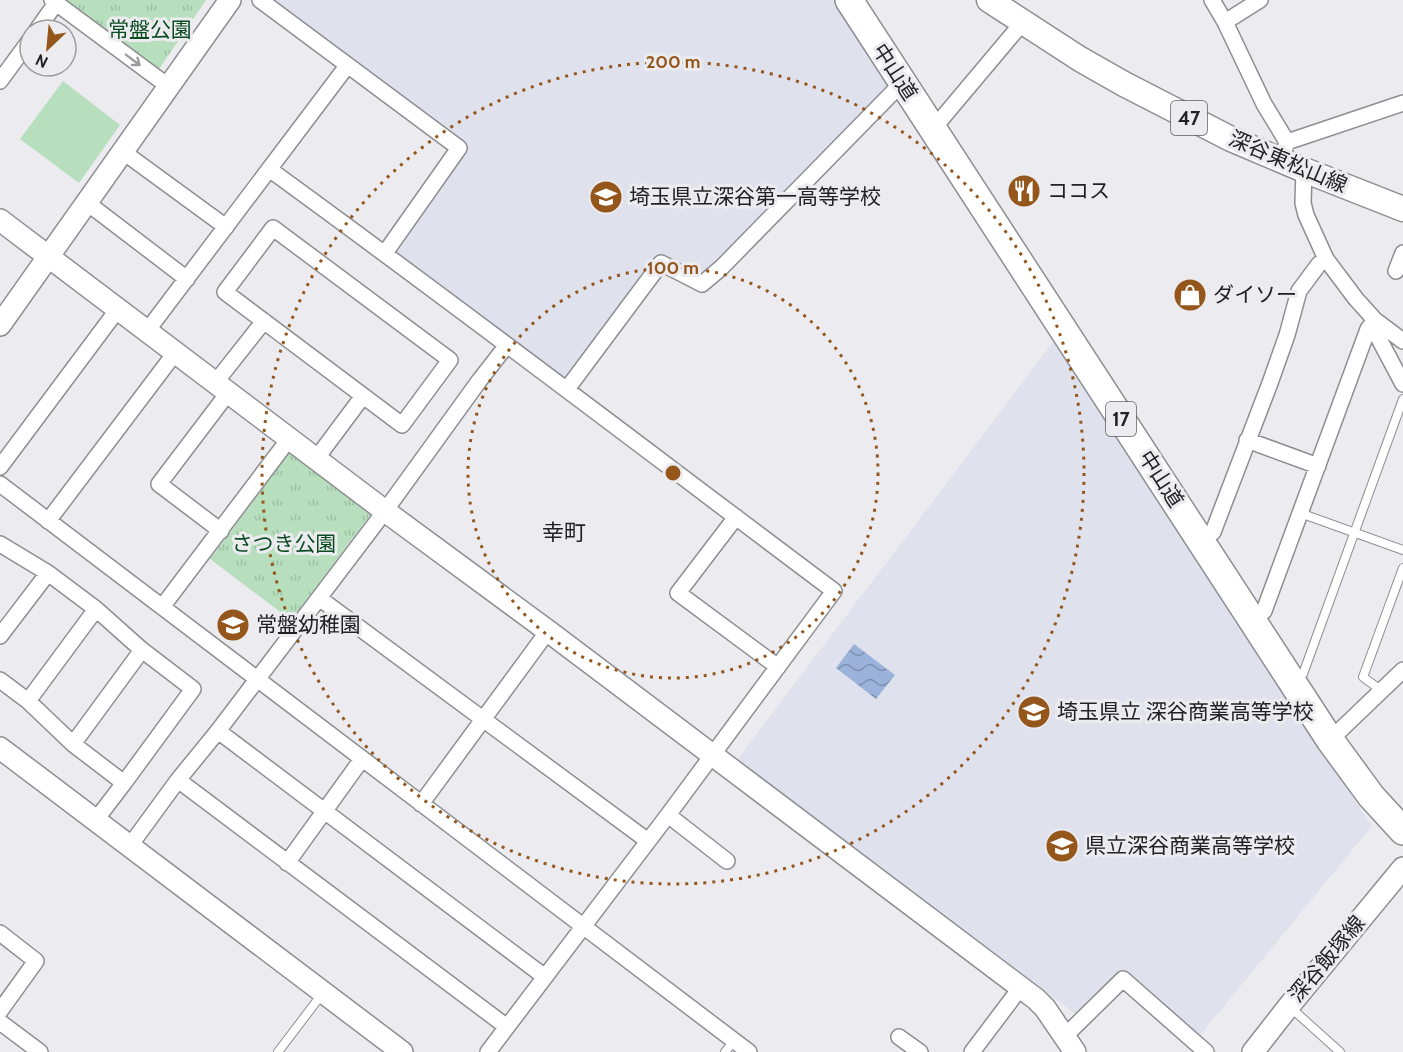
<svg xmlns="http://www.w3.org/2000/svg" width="1403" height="1052" font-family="Cabin,'Noto Sans JP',sans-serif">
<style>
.built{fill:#dfe1ec}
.green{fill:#b7dfbd}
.park{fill:url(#park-tufts)}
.water{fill:url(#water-waves)}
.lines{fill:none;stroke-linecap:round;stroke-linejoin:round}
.lane-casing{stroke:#8d8e91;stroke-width:10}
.street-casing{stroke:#8d8e91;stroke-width:18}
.secondary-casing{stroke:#8d8e91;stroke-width:24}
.primary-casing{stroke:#8d8e91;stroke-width:27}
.highway-casing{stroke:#8d8e91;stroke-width:30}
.lane{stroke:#fff;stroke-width:8}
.street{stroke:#fff;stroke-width:15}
.secondary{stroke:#fff;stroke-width:21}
.primary{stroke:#fff;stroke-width:24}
.highway{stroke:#fff;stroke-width:27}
.oneway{stroke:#9c9c9c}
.ring{fill:none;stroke:#95561c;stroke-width:3;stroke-dasharray:3 6}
.labels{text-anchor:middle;stroke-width:6;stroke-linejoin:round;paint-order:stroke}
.shield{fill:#ececf0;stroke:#5f5f61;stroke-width:1.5}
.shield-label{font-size:20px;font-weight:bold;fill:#222224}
.park-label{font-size:21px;fill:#0b4b20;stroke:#ececf0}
.street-label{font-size:21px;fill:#222224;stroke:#ececf0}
.poi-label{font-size:21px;fill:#222224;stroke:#ececf0;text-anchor:start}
.neighbourhood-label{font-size:22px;fill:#222224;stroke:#ececf0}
.centre{fill:#95561c;stroke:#ececf0;stroke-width:3}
.ring-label{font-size:18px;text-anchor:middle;font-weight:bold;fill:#95561c;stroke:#ececf0;stroke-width:6;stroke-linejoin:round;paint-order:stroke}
</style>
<defs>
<pattern id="park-tufts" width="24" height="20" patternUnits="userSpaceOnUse" patternTransform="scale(1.5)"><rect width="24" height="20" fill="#b7dfbd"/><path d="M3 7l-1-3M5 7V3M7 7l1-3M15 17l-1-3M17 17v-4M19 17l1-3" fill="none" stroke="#9dbfa2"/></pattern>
<pattern id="water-waves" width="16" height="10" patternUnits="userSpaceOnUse" patternTransform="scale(1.5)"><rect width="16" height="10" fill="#9bb2db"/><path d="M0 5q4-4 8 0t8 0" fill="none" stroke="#7e90b1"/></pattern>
</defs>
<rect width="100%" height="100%" fill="#ececf0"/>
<path class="built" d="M271,0h562l56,86 -180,185 -13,3 -37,-20 -91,124 -5,1 -167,-125 -1,-7 72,-101z
M1054,341l208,322 110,163 -175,213 -75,-68 -44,45 -341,-256z"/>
<path class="green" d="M63,81l57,44 -41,58 -59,-44z"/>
<path class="park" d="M63,0h143l-47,69h-5z
M295,452l74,55 2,7 -80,106 -81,-61 79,-106z"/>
<path class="water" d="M854,644l41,31 -19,24 -40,-31z"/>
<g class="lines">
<g class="lane-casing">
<path id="lane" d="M1300,513l103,37
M1296,680l7,-6 100,-275
M1382,691l-19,-14 40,-109
M1290,1007l50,45
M278,1052l44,-58
M725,1052l9,-11"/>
</g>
<g class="street-casing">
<path id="street" d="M52,0l116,86
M260,0l199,148 -74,105
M1212,0l13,22 39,82 23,38 -6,18
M1225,22l35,-22
M37,30l19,-27
M0,81l30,-41
M933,129l90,-107
M1287,142l116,-39
M122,151l104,76
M269,169c190,138 377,281 565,422l-166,224 -180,237
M1304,170l-1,33 3,12 20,44 30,40 19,21 28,21
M86,202l101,77
M273,228l177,132 -48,65 -177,-133z
M1396,271l7,-18
M1375,320l3,17 25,47
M147,331l200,-265
M215,383l49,-62
M567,389l94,-126 41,21 19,-16 181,-185
M1247,440l71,26
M316,459l47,-63
M0,467l118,-158
M0,484l749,568
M736,517l-58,76 100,74
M48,521l127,-168
M221,531l-62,-47 69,-91
M1200,540l13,-8 57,-149 17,-48 12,-44 20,-27 7,-5
M0,544l48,29 48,36 46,41 51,39 -69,94 -51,-39 -45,-43 -28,-21
M319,598l329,243
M162,607l127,-168
M1252,620l12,-9 104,-282 7,-9
M0,636l48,-63
M28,701l68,-92
M218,731l327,246
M1330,740l73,-70
M73,744l69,-94
M178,780l329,247
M421,804l127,-173
M668,815l59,46
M95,821l29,-38
M129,847l49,-67 40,-49 167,-220 94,-130 28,-36
M287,863l75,-104
M0,933l36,28 -36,50
M0,1022l40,30
M1065,1036l58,-57 83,73
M899,1037l21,15
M972,1052l49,-65"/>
</g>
<g class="secondary-casing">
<path id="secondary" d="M0,220l385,291 163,120 488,368 9,9 30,44
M0,325l230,-325
M0,748l402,304
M1253,1052l36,-46 114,-138"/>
</g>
<g class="primary-casing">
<path id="primary" d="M989,0l91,59 44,25 107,55 73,31 99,39"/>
</g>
<g class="highway-casing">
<path id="highway" d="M849,0l481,740 41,56 32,35"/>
</g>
<use href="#lane" class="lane"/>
<use href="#street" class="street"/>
<use href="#secondary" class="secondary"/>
<use href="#primary" class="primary"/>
<use href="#highway" class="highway"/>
</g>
<defs><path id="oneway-shaft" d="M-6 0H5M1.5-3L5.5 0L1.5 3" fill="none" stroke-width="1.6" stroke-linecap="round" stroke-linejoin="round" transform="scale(1.5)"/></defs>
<use class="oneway" href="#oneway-shaft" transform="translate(133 60) rotate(37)"/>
<g class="ring">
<circle cx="673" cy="473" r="205"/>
<circle cx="673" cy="473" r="411"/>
</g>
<defs>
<g id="restaurant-disc" transform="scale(1.725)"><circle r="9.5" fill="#95561c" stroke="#ececf0"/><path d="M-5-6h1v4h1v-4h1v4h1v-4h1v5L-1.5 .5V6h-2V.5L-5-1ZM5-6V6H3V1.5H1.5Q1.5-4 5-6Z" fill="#fff"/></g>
<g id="school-disc" transform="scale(1.725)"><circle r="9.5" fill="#95561c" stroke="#ececf0"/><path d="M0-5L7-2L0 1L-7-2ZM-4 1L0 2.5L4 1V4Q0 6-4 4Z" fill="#fff"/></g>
<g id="shop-disc" transform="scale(1.725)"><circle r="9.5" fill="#95561c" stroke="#ececf0"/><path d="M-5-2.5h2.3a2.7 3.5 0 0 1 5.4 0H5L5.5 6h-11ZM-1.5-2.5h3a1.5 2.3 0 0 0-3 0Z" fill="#fff"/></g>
</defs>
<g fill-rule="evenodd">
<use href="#restaurant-disc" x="1024" y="191"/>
<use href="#school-disc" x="606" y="197"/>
<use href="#shop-disc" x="1190" y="295"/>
<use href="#school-disc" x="233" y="625"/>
<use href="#school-disc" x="1034" y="712"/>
<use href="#school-disc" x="1062" y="846"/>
</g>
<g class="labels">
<g class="shield">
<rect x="1171" y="101" width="36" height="34" rx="4.5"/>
<rect x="1106" y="402" width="30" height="34" rx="4.5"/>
</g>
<g class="shield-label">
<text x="1189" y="125">47</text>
<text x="1121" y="426">17</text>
</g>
<g class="park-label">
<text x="150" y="37">常盤公園</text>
<text x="284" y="551">さつき公園</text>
</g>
<g class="street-label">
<text transform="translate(895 72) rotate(57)" y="7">中山道</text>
<text transform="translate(1288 162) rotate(23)" y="7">深谷東松山線</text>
<text transform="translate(1161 479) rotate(57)" y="7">中山道</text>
<text transform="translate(1327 959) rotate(-50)" y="7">深谷飯塚線</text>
</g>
<g class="poi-label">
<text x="1047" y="198">ココス</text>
<text x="629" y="204">埼玉県立深谷第一高等学校</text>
<text x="1213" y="302">ダイソー</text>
<text x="256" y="632">常盤幼稚園</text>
<text x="1057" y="719">埼玉県立 深谷商業高等学校</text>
<text x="1085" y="853">県立深谷商業高等学校</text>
</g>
<g class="neighbourhood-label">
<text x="564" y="540">幸町</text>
</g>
</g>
<circle cx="673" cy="473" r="9" class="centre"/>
<g class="ring-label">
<text x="673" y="68">200 m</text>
<text x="673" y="274">100 m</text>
</g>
<g transform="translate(48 48) rotate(206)"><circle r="28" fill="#ececf0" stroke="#9b9b9e" stroke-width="1.5"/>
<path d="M0-4.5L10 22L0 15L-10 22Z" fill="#95561c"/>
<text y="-9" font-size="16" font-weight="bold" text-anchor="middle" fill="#222224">N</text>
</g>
</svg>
